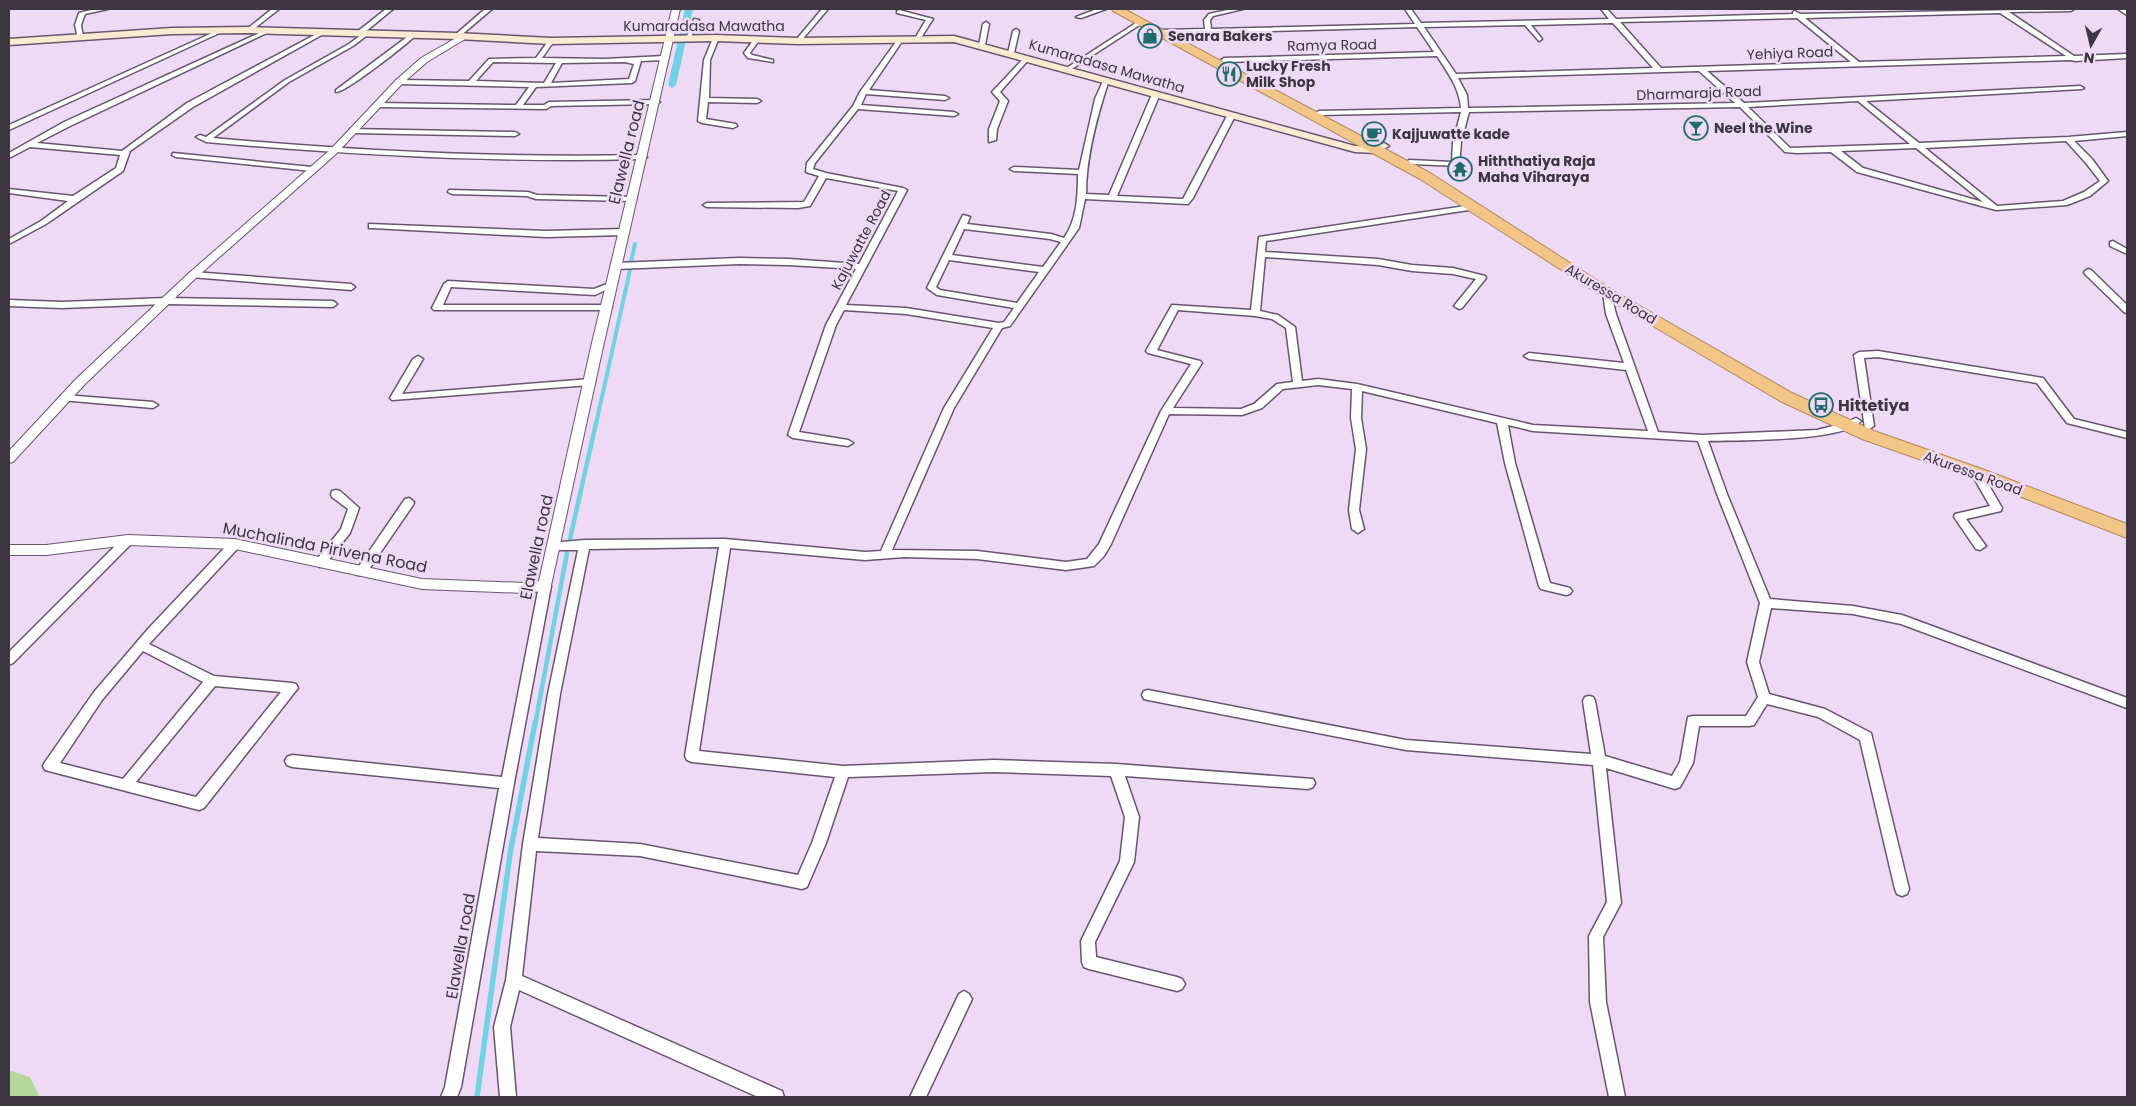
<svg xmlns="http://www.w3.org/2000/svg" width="2136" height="1106" font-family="Poppins,sans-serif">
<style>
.green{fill:#b7d79e}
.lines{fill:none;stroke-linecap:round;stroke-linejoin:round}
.stream-far2{stroke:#73d1e6;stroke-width:4}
.stream-far1{stroke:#73d1e6;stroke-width:4.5}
.stream{stroke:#73d1e6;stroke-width:5.5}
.canal{fill:#73d1e6;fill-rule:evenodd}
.minor-casing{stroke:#68566e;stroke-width:3}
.tertiary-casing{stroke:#68566e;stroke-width:2}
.secondary-casing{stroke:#68566e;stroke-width:3}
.trunk-casing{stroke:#b18a5b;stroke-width:2}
.minor{fill:#fff;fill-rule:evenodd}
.tertiary{fill:#fff;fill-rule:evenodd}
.secondary{fill:#faead2;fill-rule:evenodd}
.trunk{fill:#f2c688;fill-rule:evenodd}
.labels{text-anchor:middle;stroke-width:5;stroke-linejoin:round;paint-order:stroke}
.far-street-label{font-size:14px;fill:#3d3540;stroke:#efdaf6}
.far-poi-label{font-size:14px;font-weight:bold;fill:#3d3540;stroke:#efdaf6;text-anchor:start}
.street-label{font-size:16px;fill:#3d3540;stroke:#efdaf6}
.poi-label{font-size:16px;font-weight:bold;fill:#3d3540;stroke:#efdaf6;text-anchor:start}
</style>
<rect width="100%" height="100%" fill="#efdaf6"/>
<path class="green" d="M12,1071l18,6 9,18 -2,2h-28v-25z"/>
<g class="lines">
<path class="stream-far2" d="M631,262l4,-18
M596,424l34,-154"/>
<path class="stream-far1" d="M570,539l26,-116
M535,725l32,-172"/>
<path class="stream" d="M477,1097l33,-243 25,-131"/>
<path class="canal" d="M685,9h8l-17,76 -4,3 -4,-3z"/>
<g class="minor-casing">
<path id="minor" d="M95,9h13l-23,5 -4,11 2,12 -5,1 -3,-13 4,-12z
M272,9h7l-28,22h-4v-2z
M386,9h7l-28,23 5,1 -17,13 -64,36 -76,56c143,13 286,20 430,17l4,2 -4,2c-146,4 -291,-4 -437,-17l-10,-5 4,-2 6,2 79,-57 64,-36 12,-9 -4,-1v-2z
M485,9h7l-33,28h-4v-2z
M822,9h6l-28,33h-4v-2z
M1097,9h9l-25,9 -5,-1z
M1232,9h11l-30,7 -3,4 1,9 204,-5 -10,-15h6l10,14 188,-4 -8,-10h6l9,10 177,-5v-2l2,-1 5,3 274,-5 -3,2 -62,1 65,44 53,-2v4l-52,3 -4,-1 -364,11 37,32 336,-17 4,2 -2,1 -216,12 53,42 149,-6 59,-5v4l-53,5 18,18 16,22 -18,15 -23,9 -71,5 -139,-38 -26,-20 -34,1 -12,-1 -45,-45 -271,5 -8,30 -2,24 -47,-2 -4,-2 1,-2 43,2 1,-20 8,-30 -142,3 -4,-2 4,-2 142,-3c-2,-21 -13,-35 -24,-52l-213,6 -3,-2 3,-2 210,-6 -17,-25 -257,7 -3,-2 3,-2 45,-1 -1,-9 5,-6zM2000,13l66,43 -207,6 -54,-44zM1797,18l54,44 -190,6 -41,-46zM1613,23l40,45 -197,6 -32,-47 101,-2 14,16 3,-2 -11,-14zM1699,71l36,32 -267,5 -1,-13 -9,-17zM1858,101l52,43 -120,4 -42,-41zM2066,141l20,22 14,18 -16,11 -21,9 -66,5 -72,-58zM1916,148l67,54 -120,-34 -22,-17z
M2118,9l9,1v5z
M899,10l34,9 -14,22 -5,-1 12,-20 -29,-7v-2z
M694,19l5,1 -9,19h-4z
M1139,21l5,1 -74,48 -5,-1z
M986,22l3,2 -4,21 -3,2 -3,-2 4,-21z
M221,29l5,1 -217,100v-5z
M268,29l5,1 -203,96 -33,17 85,8 65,-48 135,-72 5,1 -134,75 -63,44 -7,20 -77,53 -37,20v-5l32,-18 27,-20 -59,-8v-4l64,7 43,-28 4,-13 -90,-8 -21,11v-5l55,-31z
M1016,29l3,2 -5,22 -3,2 -3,-2 5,-22z
M411,34l5,1c-10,10 -71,58 -80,57v-2z
M716,36l3,2 -9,22 -1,38 48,1 4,2 -4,2 -49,-1 -2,17 30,5 1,2 -4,2 -31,-5 -4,-2 6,-61 9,-22z
M755,38l5,1 -10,14 2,2 21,5v2l-25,-4 -4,-5z
M900,38l3,2 -34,50 76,6 4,2 -4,2 -79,-6 -5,11 93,7 4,2 -4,2 -96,-7 -43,54 -2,6 13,4 77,15 4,2 -61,115 60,3 93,15 5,-1 10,-14 -77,-13 -10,-7 36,-73 7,2 -3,7 84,10 13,4c13,-18 14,-42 14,-64l-64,-3 -4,-2 4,-2 65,3 16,-71 9,-20 5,1c-12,36 -23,76 -23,114l23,1 44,-103 7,2 -43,102 66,3 44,-83 4,-2 4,2 -42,82 -5,6 -103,-5 -6,29 -69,98 -8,2 -48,80 -62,142 85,1 89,11 21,-3 12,-15 62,-133 30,-47 -43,-11 -2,-2 26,-46 79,5 8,-73 213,-32h3v4l-209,32 -1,11 113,7 34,6 41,3 32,8 1,2 -24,30 -3,1 -5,-3 22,-27 -23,-5 -41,-3 -34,-6 -113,-8 -5,54 18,4 17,12 7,54 16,-2 39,5 176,41 115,6 -22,-61 -97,-11 -5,-3 5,-3 95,10 -18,-49 -3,-21 1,-2h6l6,23 42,118 44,3 115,-5 28,-7 11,-5 5,3c-18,21 -123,19 -153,20l19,53 43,105 83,7 49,9 225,83v10l-226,-84 -48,-10 -82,-6 -12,54 10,32 56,15 46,24 38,156 -2,5 -5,2 -5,-2 -2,-5 -35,-149 -42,-23 -51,-13 -13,21 -5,1h-50l-6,37 -13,24 -5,2 -69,-21 15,135 -18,34 3,65 19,95h-16l-19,-95 -1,-66 18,-34 -14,-137 -187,-15 -258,-50 -4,-1 -2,-4 2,-4 4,-1 258,50 185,14 -8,-53 2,-4 4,-1 4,1 2,4 10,55 67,20 8,-14 8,-45 5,-1h53l12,-19 -11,-35 13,-59 -43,-109 -19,-53 -165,-10 -25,-6 7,38 35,120 20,5 2,3 -2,3 -4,1 -25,-6 -2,-3 -34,-123 -8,-40 -135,-32 -1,27 5,31 -7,61 5,19 -6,4 -6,-4 -3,-19 7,-61 -5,-31 1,-29 -34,-4 -35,4 -21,19 -20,7 -73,-1 -58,130 -7,12 -10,10 -28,4 -89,-11 -73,-2 -39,3 -135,-12 -31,203 144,15 151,-6 122,4 197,15 2,4 -2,4 -5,2 -183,-13 14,41 -5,45 -39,80 1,15 81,20 5,2 3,5 -3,5 -5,2 -88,-22 -5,-2 -2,-5 -1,-21 39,-80 5,-44 -14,-41 -117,-4 -146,5 -22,66 -19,44 -5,2 -162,-33 -104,-5 -14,125 260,115 2,6h-26l-239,-107 -9,37 6,70h-16l-6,-70 12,-47 17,-136 25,-150 30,-144h-24l-6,-4 2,-3 35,-3 140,-1 140,13 16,-1 63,-143 49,-80 -87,-14 -62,-4 -8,15 -37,107 49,8 5,3 -5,3 -55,-8 -5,-3 38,-110 30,-56 -67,-4 -50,-1 -123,5 -4,-3 4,-3 123,-5 50,1 70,5 39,-73 -72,-13 -16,28 -12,2 -91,-1 -4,-2 4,-2 97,-1 15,-26 -13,-4 1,-9 46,-57 7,-14 38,-53zM964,229l86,10 11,3 -18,25 -91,-12zM949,260l90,12 -22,31 -77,-13 -4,-3zM1178,310l77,6 17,3 14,9 7,54 -16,2 -23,20 -13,5 -68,-1 29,-45 -2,-2 -43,-11zM719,547l-34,209 2,4 5,2 143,15 -23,66 -14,32 -158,-31 -102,-6 22,-144 29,-145z
M551,39l3,2 -12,17 63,1 59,-3 3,2 -3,2 -23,1 -6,20 -3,2 -96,4 -13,18h21l5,-3 107,-2 4,2 -4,2 -105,2 -5,3 -169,-2 -4,-2 4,-2 139,2 13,-18 -130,-3 -3,-2 3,-2 70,1 20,-22 47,-1 13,-18zM493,62l63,1 -12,20 -68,-2zM625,62l9,2 -5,15 -78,4 11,-20z
M1025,57l5,1 -30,34 8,9 -11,28 -1,11 -7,2v-13l11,-28 -8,-9z
M350,129l165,3 4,2 -4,2 -162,-3 -4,-2z
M173,153l139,14 4,2 -4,2 -136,-14 -4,-2z
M449,190l79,2 9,3 95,2 4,2 -4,2 -96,-2 -9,-3 -75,-2 -4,-2z
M369,224l177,7 78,-2 4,3 -4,3 -78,2 -174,-9h-3z
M2113,241l14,8v5l-17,-8v-4z
M2088,269l3,1 36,35v8l-3,-1 -39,-38 -1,-2z
M193,272l158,12 4,3 -4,3 -161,-13 -1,-2z
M448,281l146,8 18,-7 4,3 -21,10 -144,-8 -8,18h167l2,2 -5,3h-173l-2,-2 12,-24z
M166,298l167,3 4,3 -4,3 -167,-3 -104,4 -53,-2v-6l53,2z
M1878,351l165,27 31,41 53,13v6l-60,-15 -30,-40 -159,-26 -14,1 10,68 -5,3 -4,-1 -11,-73 5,-3z
M418,356l5,3 -21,35 188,-15 5,3 -5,3 -198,15 -2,-2 23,-39z
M64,395l89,7 5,3 -5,3 -92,-8 -2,-2 2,-2z
M1976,469l4,1 22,38 -1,3 -35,8 20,27 -6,4 -4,-1 -22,-32 1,-3 35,-8 -19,-33z
M336,490l4,1 19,17 -9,25 -26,33 -4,1 -6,-4 27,-34 7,-20 -16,-12 -1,-3 1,-3z
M409,498l5,4 -1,3 -48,70h-8l-2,-3 2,-3 48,-70z
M128,536l4,1 2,3 -2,3 -119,120 -4,2v-13l115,-115z
M235,540l6,4 -2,3 -90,97 65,32 78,7 4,1 2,4 -94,120 -5,2 -154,-40 -2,-4 2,-4 49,-70 54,-63 83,-88zM143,651l60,31 -80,97 -63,-16 42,-63zM215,686l66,6 -85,105 -60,-15z
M545,582l4,1 2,3 -37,197 -53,304 -4,10h-16l4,-10 54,-299 -207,-21 -5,-2 -2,-4 2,-4 5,-2 210,22 37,-191 2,-3z
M964,991l5,3 3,5 -46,98h-16l49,-103z"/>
</g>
<g class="tertiary-casing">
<path id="tertiary" d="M672,9h8l-77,338 -53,243 -25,3 -103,-4 -187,-40 -107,-4 -82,10h-37v-10h37l82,-10 107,4 187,40 103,4 14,-2 52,-234z
M463,34l7,2 -43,26 -25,22 -66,70 -139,123 -112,107 -72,78 -4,1v-12l68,-73 112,-105 141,-123 66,-70 25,-22z"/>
</g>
<g class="secondary-casing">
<path id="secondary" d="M249,27l208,6 94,5 165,-3 82,3 156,-2 401,110 19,1 10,-4 5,3 -13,7 -21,-1 -401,-110 -156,2 -82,-3 -165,3 -94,-5 -208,-6 -77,1 -163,11v-6l163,-11z"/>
</g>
<g class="trunk-casing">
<path id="trunk" d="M1112,9h12l306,164 182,117 180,103 82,38 108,38 145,55v14l-157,-61 -108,-38 -82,-38 -178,-105 -182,-117 -307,-168z"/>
</g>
<use href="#minor" class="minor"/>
<use href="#tertiary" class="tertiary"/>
<use href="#secondary" class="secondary"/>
<use href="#trunk" class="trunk"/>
</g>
<defs>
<g id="shop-ring" transform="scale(1.25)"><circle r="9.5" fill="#efdaf6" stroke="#206c6d" stroke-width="1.5"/><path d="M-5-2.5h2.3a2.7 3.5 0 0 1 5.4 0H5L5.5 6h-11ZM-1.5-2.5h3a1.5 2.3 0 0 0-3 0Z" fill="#206c6d"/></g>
<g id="restaurant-ring" transform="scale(1.25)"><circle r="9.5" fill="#efdaf6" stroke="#206c6d" stroke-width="1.5"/><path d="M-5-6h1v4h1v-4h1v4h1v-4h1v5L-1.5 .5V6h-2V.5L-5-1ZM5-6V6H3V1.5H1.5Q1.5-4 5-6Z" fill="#206c6d"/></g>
<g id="bar-ring" transform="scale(1.25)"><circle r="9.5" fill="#efdaf6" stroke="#206c6d" stroke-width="1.5"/><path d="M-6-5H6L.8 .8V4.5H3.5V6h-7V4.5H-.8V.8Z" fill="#206c6d"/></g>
<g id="cafe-ring" transform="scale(1.25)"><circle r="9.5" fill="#efdaf6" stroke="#206c6d" stroke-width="1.5"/><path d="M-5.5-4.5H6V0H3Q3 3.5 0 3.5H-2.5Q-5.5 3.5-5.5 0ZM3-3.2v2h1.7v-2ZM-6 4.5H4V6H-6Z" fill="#206c6d"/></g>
<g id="temple-ring" transform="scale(1.25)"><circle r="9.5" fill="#efdaf6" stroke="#206c6d" stroke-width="1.5"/><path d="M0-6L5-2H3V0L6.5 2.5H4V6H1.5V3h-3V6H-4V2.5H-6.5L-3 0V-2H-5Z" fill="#206c6d"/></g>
<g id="bus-ring" transform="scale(1.25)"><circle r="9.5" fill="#efdaf6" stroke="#206c6d" stroke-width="1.5"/><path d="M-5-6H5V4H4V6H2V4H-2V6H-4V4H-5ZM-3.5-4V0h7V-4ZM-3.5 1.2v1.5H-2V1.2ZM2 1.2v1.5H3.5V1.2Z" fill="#206c6d"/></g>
</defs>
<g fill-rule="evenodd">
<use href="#shop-ring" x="1150" y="36"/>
<use href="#restaurant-ring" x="1229" y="74"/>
<use href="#bar-ring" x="1696" y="128"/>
<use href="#cafe-ring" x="1374" y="134"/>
<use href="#temple-ring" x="1460" y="169"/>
<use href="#bus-ring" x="1821" y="405"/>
</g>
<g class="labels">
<g class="far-street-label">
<text x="704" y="31">Kumaradasa Mawatha</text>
<text transform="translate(1332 45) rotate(-1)" y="5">Ramya Road</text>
<text transform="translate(1790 53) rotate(-2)" y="5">Yehiya Road</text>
<text transform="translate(1107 66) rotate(16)" y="5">Kumaradasa Mawatha</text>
<text transform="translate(1699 93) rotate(-2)" y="5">Dharmaraja Road</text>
<text transform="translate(861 240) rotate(-62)" y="5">Kajuwatte Road</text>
<text transform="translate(1611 294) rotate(31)" y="5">Akuressa Road</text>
<text transform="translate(1973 473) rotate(20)" y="5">Akuressa Road</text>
</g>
<g class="far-poi-label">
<text x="1168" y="41">Senara Bakers</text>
<text x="1246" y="71">Lucky Fresh<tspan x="1246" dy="16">Milk Shop</tspan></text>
<text x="1714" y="133">Neel the Wine</text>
<text x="1392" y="139">Kajjuwatte kade</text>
<text x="1478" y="166">Hiththatiya Raja<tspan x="1478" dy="16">Maha Viharaya</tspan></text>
</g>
<g class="street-label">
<text transform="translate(626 152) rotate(-76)" y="6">Elawella road</text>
<text transform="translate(325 547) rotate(11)" y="6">Muchalinda Pirivena Road</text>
<text transform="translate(536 547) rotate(-78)" y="6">Elawella road</text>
<text transform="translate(460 946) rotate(-80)" y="6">Elawella road</text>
</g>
<g class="poi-label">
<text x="1838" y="411">Hittetiya</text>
</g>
</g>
<rect width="2136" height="1106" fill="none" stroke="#3d3540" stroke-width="20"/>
<g transform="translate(2091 45) rotate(188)" stroke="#efdaf6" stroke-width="4" paint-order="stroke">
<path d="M0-4L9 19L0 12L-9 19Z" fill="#3d3540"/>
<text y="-8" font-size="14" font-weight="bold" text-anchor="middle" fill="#3d3540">N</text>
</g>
</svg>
